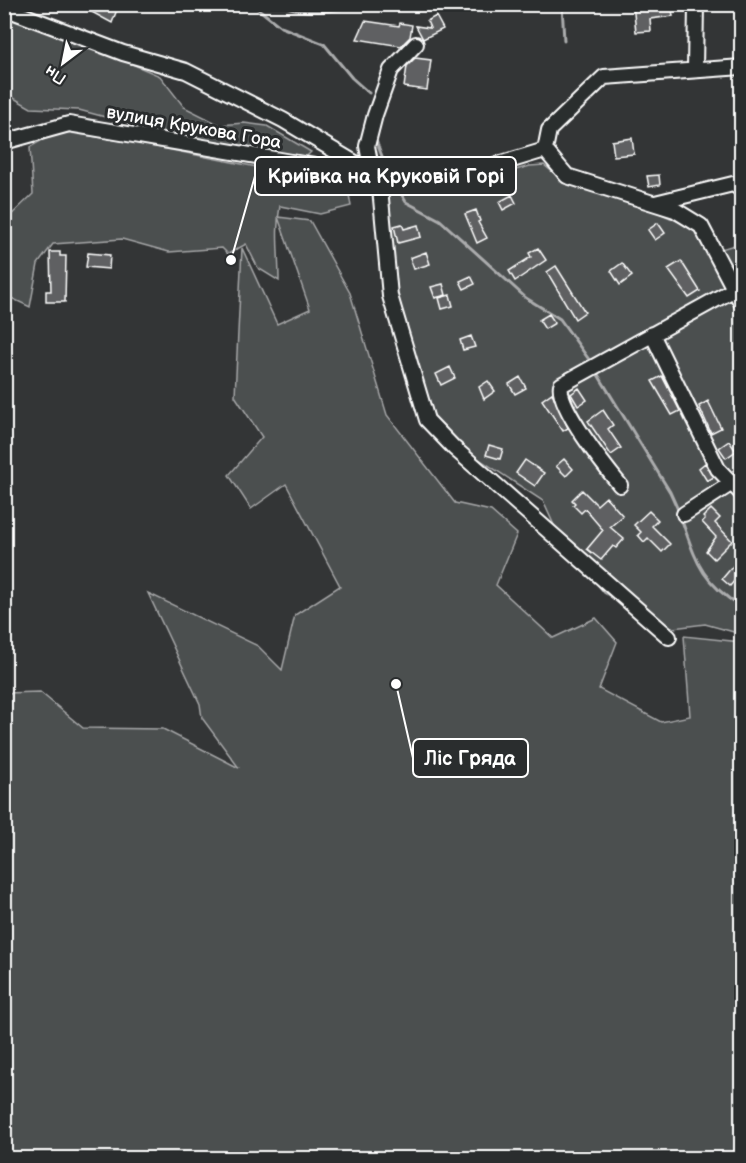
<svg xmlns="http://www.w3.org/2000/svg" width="746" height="1163" font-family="'Balsamiq Sans',sans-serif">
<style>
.green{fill:#4c4f50;stroke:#a6a7a8;stroke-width:1.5}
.water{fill:#737576;stroke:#abacad;stroke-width:1.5}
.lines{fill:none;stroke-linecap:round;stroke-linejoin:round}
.stream{stroke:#abacad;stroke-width:3}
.building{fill:#5f6162;stroke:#fff;stroke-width:1.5}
.minor-casing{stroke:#fff;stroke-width:18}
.minor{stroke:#2a2d2e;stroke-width:14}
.labels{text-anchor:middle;stroke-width:6;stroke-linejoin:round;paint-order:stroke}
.street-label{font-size:18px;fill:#fff;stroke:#2a2d2e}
.leader{fill:none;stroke:#fff;stroke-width:2}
.callout-dot{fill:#fff;stroke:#2a2d2e;stroke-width:2}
.callout{fill:#2a2d2e;stroke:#fff;stroke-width:2}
.callout-label{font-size:20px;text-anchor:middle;font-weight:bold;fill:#fff}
</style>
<rect width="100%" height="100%" fill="#333536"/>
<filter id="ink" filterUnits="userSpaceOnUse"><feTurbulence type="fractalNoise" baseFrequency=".0167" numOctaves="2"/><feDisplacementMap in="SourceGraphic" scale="12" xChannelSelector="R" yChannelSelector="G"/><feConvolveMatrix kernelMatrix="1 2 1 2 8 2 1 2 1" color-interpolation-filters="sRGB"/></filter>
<g filter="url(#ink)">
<path class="green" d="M5,16l78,27 77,33 24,31 36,18 24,-2 23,3 44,26 -7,7 -124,-22 -101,-27 -48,-2 -26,-15z
M58,131l78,12 161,32 31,2 20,12 3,17 -31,8 -40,-8c-5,25 -1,49 -1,75l-21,-13 -12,-24 -18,10 -6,-6 -53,4 -47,-13 -69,5 -15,20 -8,43 -23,-11 -3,-40 3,-37 26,-25 -3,-47z
M544,165l23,19 65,17 61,27 25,22 23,-7v391l-36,-10 -40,5 -61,-36 -45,-57 -16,-35 -84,-55 -24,-27 -39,-125 -17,-100 63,-4 88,-24z
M278,217l32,4 40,72 37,122 68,88 36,8 26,23 -21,51 57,53 43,-20 21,24 -18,47 62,33 29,-6 -6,-80 57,6v516h-736v-465l35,-1 43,36 80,1 76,39 -37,-50 -2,-14 -52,-111 110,53 24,24 13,-55 45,-29 -54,-102 -35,25 -22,-34 33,-38 -27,-41 7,-148 35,76 33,-15z"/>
<path class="water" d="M282,5h64l-5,5c-16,3 -44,4 -59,-5z"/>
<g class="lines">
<path class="stream" d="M252,4l29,23 43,17 28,34 17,15
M562,4l2,37
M375,138l13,34
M399,190l7,12 34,18 86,78 34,21 30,42
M597,373l73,119 9,20
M681,518c16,45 19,62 61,90"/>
</g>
<path class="building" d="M77,4h42l-7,19z
M633,4h38l2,12 -23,3 1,12 -15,1z
M436,16l7,13 -20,10 -7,-13 14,2 -3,-7z
M365,21l34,5 1,-3 12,2 -2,12 -9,9 -44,-7z
M415,58l16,2 -4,30 -23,-3 3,-21z
M632,138l2,16 -20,2 -2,-15z
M659,175l1,10 -11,2 -2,-11z
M512,195l4,8 -13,7 -4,-8z
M476,210l4,11 -2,1 9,16 -10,5 -12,-29z
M658,223l7,10 -10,7 -7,-10z
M402,224l2,5 14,-4 3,12 -23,6 -4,-17z
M538,248l8,12 -31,21 -6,-10 22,-14 -2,-4z
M50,252h10v4h6l-1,46h-19v-11h5z
M426,252l4,12 -16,5 -4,-11z
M88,253l22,2 -1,14 -23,-2z
M681,261l19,30 -11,7 -21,-29z
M622,263l10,13 -12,9 -9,-14z
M556,266l29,46 -10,7 -28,-47z
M471,276l4,8 -11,5 -4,-8z
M443,284l3,11 -11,3 -4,-11z
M450,295l3,11 -11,3 -3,-11z
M549,314l6,9 -10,6 -6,-9z
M471,336l4,11 -12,3 -3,-10z
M450,367l5,11 -14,7 -5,-11z
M662,376l18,35 -8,4 -20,-34z
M520,377l6,11 -11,6 -6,-10z
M488,381l7,10 -11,8 -5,-12z
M579,388l8,12 -9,6 -7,-12z
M552,393l16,35 -5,3 -21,-31z
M708,401l13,27 -10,5 -12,-27z
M603,410l10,15 -5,4 13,19 -10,7 -23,-34z
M729,441l7,10 -10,7 -7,-10z
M489,445l14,4 -3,10 -14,-4z
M564,459l9,10 -7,7 -10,-10z
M525,460l19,13 -9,13 -19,-13z
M705,463l9,14 -7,4 -8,-13z
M582,490l15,15 9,-8 17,19 -13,11 14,12 -8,9 -3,-2 -12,14 -14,-11 16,-19 -18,-21 -4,4 -8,-8 2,-2 -3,-3z
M711,509l9,9 -5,5 17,18 -18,18 -8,-8 10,-14 -14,-15 3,-3 -2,-2z
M649,511l9,9 -6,6 18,18 -8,8 -14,-14 -4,4 -6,-7 3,-3 -7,-7z
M733,566l8,7 -11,13 -8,-7z"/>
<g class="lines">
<g class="minor-casing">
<path id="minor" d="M4,8l119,45 63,18 97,49 89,53
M416,44l-25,26 -16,45 -8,31 3,16 9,15 11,119 37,124 27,28 215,189
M695,70l1,-66
M4,142l65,-18 310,53 57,6 109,-33 4,-20 55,-53 138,-10
M545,150l22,26 108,34 26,16 41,78
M655,203l78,-19 9,6
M652,334l66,135 24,25
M620,485c-14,-17 -64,-80 -59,-100l172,-95
M684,514l48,-31"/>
</g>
<use href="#minor" class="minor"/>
</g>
</g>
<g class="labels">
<g class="street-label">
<text transform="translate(194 127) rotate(10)" y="6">вулиця Крукова Гора</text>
</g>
</g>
<path class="leader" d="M231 260L255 176M396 684L413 758"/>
<g class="callout-dot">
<circle cx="231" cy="260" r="6"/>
<circle cx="396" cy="684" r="6"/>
</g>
<g class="callout">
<rect x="255" y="157" width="261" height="38" rx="6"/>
<rect x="413" y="739" width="115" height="38" rx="6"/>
</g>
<g class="callout-label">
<text x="386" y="183">Криївка на Круковій Горі</text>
<text x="470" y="765">Ліс Гряда</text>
</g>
<rect width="746" height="1163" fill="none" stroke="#2a2d2e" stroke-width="24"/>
<rect x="12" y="12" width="722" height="1139" fill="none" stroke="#fff" stroke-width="2" filter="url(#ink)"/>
<g transform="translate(63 63) rotate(212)" stroke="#2a2d2e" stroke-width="4.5" paint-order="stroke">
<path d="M0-4.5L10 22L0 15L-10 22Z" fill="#ffffff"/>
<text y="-9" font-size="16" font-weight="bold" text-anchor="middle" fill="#ffffff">Пн</text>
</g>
</svg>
